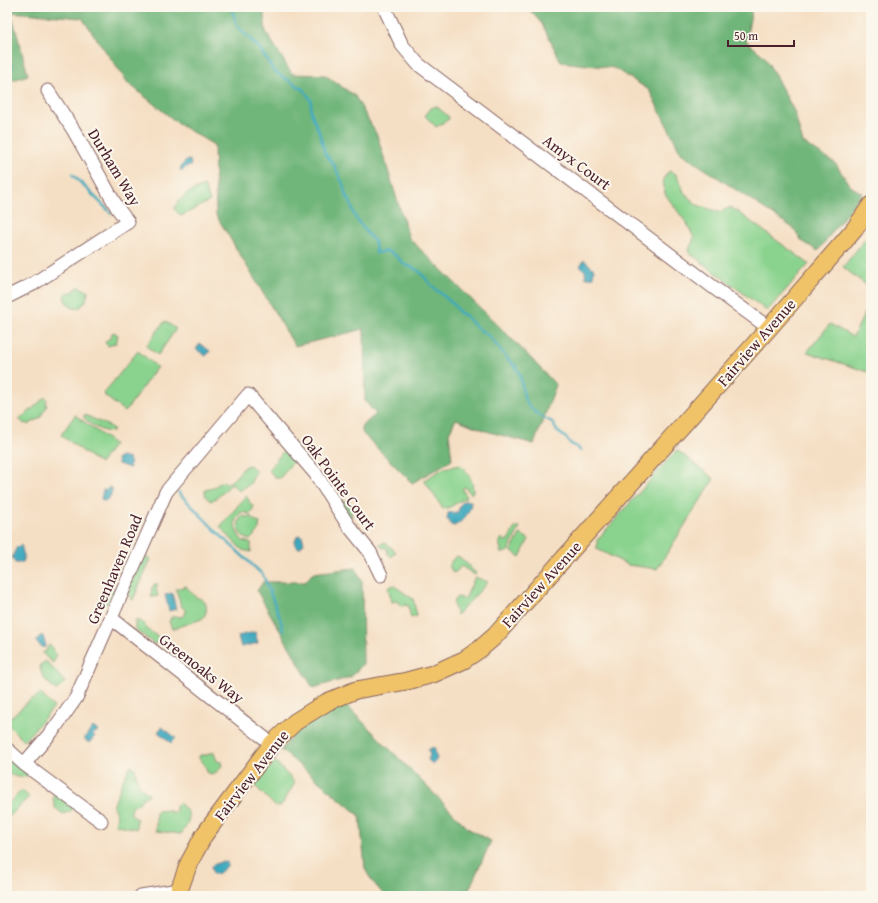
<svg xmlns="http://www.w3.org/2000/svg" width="878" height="903" font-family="'Gentium Book Plus',serif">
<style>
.green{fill:#8ad38e;stroke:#6a795c}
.forest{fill:#6fb579;stroke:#5c6a52}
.water{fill:#3da9bd;stroke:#446474}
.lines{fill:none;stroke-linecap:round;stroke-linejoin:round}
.stream{stroke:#3da9bd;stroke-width:2.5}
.minor-casing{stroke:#866261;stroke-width:15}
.major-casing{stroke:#866261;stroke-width:19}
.minor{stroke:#fff;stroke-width:13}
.major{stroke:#f0c369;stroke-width:17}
.labels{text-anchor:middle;stroke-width:4;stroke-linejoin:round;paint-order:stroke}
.street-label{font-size:16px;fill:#4a1f2b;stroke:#fbf7ec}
</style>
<rect width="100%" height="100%" fill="#fbf7ec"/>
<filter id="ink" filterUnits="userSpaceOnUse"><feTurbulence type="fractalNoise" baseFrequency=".025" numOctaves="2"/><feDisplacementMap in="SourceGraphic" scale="8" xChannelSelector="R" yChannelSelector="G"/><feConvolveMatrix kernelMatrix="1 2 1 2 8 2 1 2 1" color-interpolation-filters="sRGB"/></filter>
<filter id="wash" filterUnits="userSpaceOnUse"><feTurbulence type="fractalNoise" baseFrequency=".012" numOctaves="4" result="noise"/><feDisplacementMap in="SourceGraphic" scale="16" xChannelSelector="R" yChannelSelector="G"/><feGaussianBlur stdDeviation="0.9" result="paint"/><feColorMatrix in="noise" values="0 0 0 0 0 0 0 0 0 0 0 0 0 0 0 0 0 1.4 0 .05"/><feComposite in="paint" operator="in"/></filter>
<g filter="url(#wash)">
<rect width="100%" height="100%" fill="#f5dfc4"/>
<path class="green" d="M436,106l13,11v2l-13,8 -11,-11 6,-8z
M669,171l7,3 9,20 12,11 22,7 12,-5 78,57 -42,47 -79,-59 6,-14 -6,-13 -23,-31 -2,-15z
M204,186l6,15 -29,15 -7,-7c6,-13 16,-18 30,-23z
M871,232v57l-28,-22z
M79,287l9,4c-1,19 -18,24 -24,6l1,-3 9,-3 1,-2z
M871,300v73l-64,-21 23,-28 23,13z
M165,321l11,8 -18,26 -12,-9z
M114,332l4,3 -2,8 -8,3 -3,-3 1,-2 4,-3 2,-5z
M138,351l19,16 -32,45 -20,-16 -1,-3z
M45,397l2,3 -1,3 1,3 -7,12 -12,7 -2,-2 -2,1 -5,-5 11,-8z
M75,415l39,29 -14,20 -39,-29z
M84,415h1l24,11 4,3v3c-12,0 -21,-6 -29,-14z
M286,448l9,11 -15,19h-4l-8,-8z
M677,450l37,29 -57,90 -29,-4 -31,-16v-9z
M250,465l6,6 -6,13 -11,7 -6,-6h-3c-6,7 -11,12 -19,16 -5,-3 -6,-5 -6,-11l8,-2 8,-6 7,1 6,-4 11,-13z
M460,465c9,8 13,15 13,27l-2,2 -6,-7 -3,2 5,8 -17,10 -7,2 -19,-29 20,-12z
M246,496l3,4v2l4,4v3l-4,5 -7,-2c-11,7 -7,20 1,29l8,2v9l-9,-2 -22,-23z
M339,500c8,1 11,7 13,15l-2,3z
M242,515l4,2 5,-1 2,3 7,4 -2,9 -8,8c-12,-3 -15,-15 -8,-25z
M519,526l1,1 -11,23 -2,2h-4l-1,2 -2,-2 1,-3c-2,-4 -2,-7 1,-11l2,3 4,-1 6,-11z
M520,534l9,5 -9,18 -9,-6z
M385,542l11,10 -4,5 -4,-3 -1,-6h-4l-4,-3z
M143,555l8,4 -18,41 -2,-1 -4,-8z
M457,556c8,3 12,12 19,17l-1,2 -14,-9 -4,5 -4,2 -4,-8 4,-6z
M475,577l13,5 -31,33c-2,-7 -7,-13 0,-18l8,2z
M154,584h3l1,3 -2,2 2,7 -5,1h-2l1,-10 3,-1z
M393,585l20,14 4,17 -6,2 -3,-13 -7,1 -4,-5 -5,1 -4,-14z
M110,586l3,1v6l-3,3v4l-3,4h-5v-5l4,-3 -1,-6 4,-1z
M186,586c3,4 6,7 9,10 3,3 6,2 9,5 4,5 3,13 -2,18l-30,10 -3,-8 2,-1 -1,-2 5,-2 7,1 3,-3 1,-3 -5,-5 -5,-17z
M135,621h5l3,2 4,6 13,9 1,4 -7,2 -19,-15z
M49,645l3,2 1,5 4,3 -4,8 -11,-10 3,-1z
M46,661l19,21 -7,7 -2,1c-8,-7 -16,-13 -16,-25z
M40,693l14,14 -30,34 -17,-17v-3l24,-22h3z
M212,752l2,1 3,8 4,1 1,3c-3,6 -9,12 -15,7 -1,-9 -7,-9 -8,-15l1,-2h7z
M10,759l19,16c-9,4 -14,2 -22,-2v-13z
M275,761l20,22 -14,23h-6l-20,-20z
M131,766l4,2c2,11 2,19 13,25l1,2 -5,2 -7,8h-3l-3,5v4l6,5 -1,10 -21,-5 2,-9 -4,-8c4,-10 11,-34 18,-41z
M21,791h2l6,6 -22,22v-14z
M55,792l19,14 -3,5 -8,3 -8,-6 -2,-9z
M179,803c3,3 8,6 9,10 3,8 -3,15 -7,21l-25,-3v-20l13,-1 1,2h6v-6z"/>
<path class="forest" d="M7,7h256l3,25 26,42 33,1 30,21 22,39 32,103 115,113 32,34 -22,59 -48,-13 -30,-12 -7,14 3,27 -40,23 -49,-49 -2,-7 15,-13 -11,-13 -1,-72 -69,17 -79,-131 -2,-70 -34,-20 -52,-42 -46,-65 -71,-6 17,63 -21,7z
M527,7l225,1 -6,33 19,16 29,54 9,32 32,20 15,23 12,7 -44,58 -16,-10 -9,-13 -112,-75 -32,-63 -35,-22 -53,-6 -19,-38z
M355,568l7,14 1,82 -12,13 -38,11 -56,-97 6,-9h42l8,-9z
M345,704l124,125 22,12 -25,55h-81l-13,-15 -7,-12 -5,-53 -79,-66 17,-21 37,-23z"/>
<path class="water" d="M187,160l4,1 -1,1 1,4 -5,1 -3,3h-3l1,-4z
M584,260l10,9 -1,8 -7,1 -1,-7 -5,-5z
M200,344l10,7 -4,5 -10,-7z
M121,457l8,2 2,5 -2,2 1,2 -12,-4 -1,-5z
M110,487l2,1c0,6 -3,13 -9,13l-2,-2 2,-9h3z
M464,501h7c0,10 -8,21 -17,25l-3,-1 -4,-6 1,-6 10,-1 2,-7z
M298,535l4,1 2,7 -4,5 -3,-1 -3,-4z
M21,545l3,11 -1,7h-8l-3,-6 5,-10z
M172,593l4,16 -7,2 -4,-16z
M255,632l3,11 -17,4 -3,-11z
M40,636h3l3,10 -3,2 -7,-6z
M93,727l5,4 -5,3 2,2 -6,7 -5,-4z
M162,727l14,11 -5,5 -13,-11z
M433,747l2,2v4l2,6 -4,5 -5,-4 2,-5 -2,-5z
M223,861l4,1v4l-9,8h-5l-2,-8z"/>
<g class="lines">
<path class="stream" d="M229,7l4,5 4,14 22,22 15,23 30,19 7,10v12l10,25 4,17 8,9 10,21 3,12 4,5 5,16 15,20 5,5 1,11 11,-2 8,4 10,10 7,2 8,5 12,14 21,18 7,9 5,2 11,12 13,9 18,22 9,9 4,8 4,22 4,8 9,9 15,8 5,9 9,7 5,6 6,3 4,4
M7,62l5,5
M72,174l39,39
M178,492l40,41 45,42 17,43 3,13"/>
</g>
</g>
<g filter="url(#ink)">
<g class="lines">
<g class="minor-casing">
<path id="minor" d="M384,7l18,38 16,19 299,226 52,38
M7,297l26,-13 95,-62 -10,-13 -44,-78 -26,-40
M111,618l161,126
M7,749l17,15 77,57
M24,764l30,-35 22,-31 90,-206 82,-97 67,78 33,52 22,27 11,23
M141,896l38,-6"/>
</g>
<g class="major-casing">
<path id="major" d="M177,896l12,-33 15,-28 68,-91 23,-22 32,-20 29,-12 51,-9 26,-7 31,-14 16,-11 15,-13 274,-308 85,-98 17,-25"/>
</g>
<use href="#minor" class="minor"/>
<use href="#major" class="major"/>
</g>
</g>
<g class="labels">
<g class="street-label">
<text transform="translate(577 162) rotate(37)" y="6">Amyx Court</text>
<text transform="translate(115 167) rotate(59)" y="6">Durham Way</text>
<text transform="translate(756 342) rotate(-49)" y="6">Fairview Avenue</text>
<text transform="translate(339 482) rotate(54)" y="6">Oak Pointe Court</text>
<text transform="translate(114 569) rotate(-67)" y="6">Greenhaven Road</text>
<text transform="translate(541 584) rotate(-48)" y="6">Fairview Avenue</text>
<text transform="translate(202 668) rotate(38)" y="6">Greenoaks Way</text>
<text transform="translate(251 775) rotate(-52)" y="6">Fairview Avenue</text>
</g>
</g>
<rect width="878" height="903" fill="none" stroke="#fbf7ec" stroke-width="24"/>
<path d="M728 40v6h66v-6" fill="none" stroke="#4a1f2b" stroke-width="2"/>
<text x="734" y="40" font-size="12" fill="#4a1f2b" stroke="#fbf7ec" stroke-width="3" paint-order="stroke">50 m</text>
</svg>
